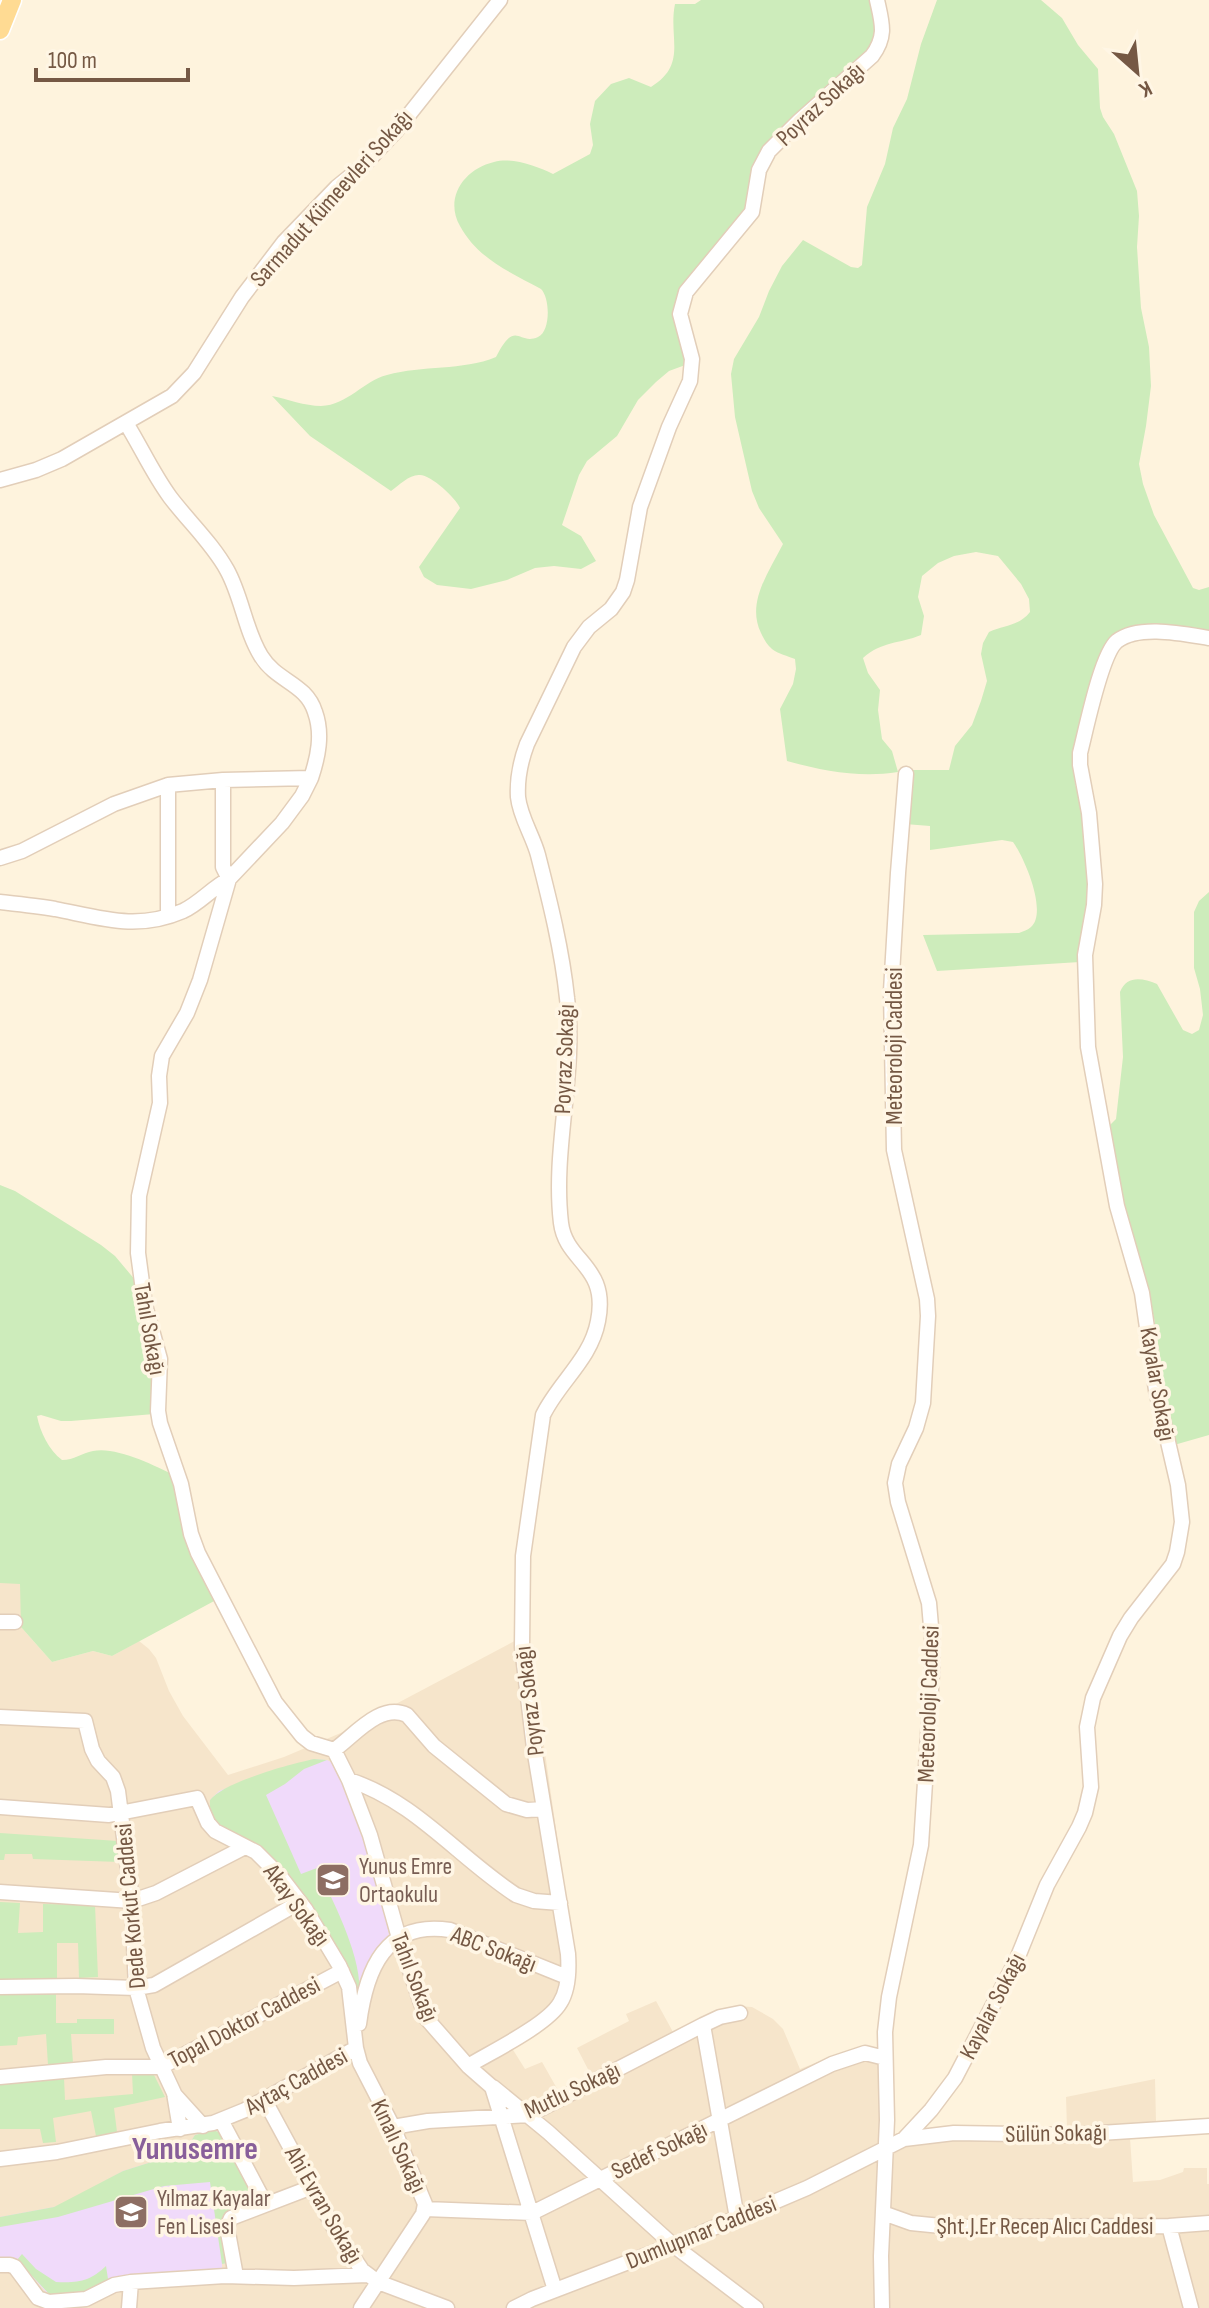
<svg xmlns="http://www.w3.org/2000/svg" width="1209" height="2308" font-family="'Sofia Sans Condensed',sans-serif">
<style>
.residential{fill:#f6e5cb}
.education{fill:#f0dafa}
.green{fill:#cdecbb}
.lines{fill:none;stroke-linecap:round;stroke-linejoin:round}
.minor-casing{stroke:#e2ceb9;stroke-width:17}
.major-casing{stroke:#fff;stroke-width:21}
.minor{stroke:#fff;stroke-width:14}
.major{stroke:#ffdb93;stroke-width:18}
.labels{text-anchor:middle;stroke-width:7;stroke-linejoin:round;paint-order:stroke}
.street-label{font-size:24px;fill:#755844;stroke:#fff6e5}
.education-label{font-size:24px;fill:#785e54;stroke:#fff6e5;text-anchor:start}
.district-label{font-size:32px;font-weight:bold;fill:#885f9a;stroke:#fff6e5}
</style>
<rect width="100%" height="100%" fill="#fef3dd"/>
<path class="residential" d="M0,1583h21v44l31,35 41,-11 19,5 27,-15 10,8 7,9 13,33 14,25 45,59 56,-18 59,-25 185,-98 42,293 -1,64 -59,54 15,24 17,-7 17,30 32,-17 -14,-27 52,-27 -3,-7 30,-13 17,31 42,-20 23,-6 14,1 21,12 10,10 17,40 43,-17 16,-4 32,7 2,82 38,-8 136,-1 -1,-31 89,-18 1,42h53l-79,17 3,44 27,-2 23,-8 1,-4h23v16h2v124h-1209z"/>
<path class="education" d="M314,1759l13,1 6,3 9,15 28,77 19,79 -30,47v15l-40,-73 -109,-118v-5l9,-9 57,-21z
M214,2130l4,2 10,81v50l-6,1v4l-96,8 -18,3 -10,10 -52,3 -29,-32 -17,-1v-42l54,-10 11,-4 58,-32 57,-18 5,-3 10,-15z"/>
<path class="green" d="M701,0h171c3,23 8,37 -9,56l-87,78 -16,17 -8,23 -3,30 -68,85 7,75 -19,7 -13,11 -18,18 -21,36 -30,25 -8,14 -17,50 19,11 15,25 -15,8 -27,-3 -19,2 -28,12 -36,9 -34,-4 -13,-8 -5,-10 41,-59c-4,-10 -29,-33 -40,-33 -10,-1 -21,10 -29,16l-81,-55 -38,-40c15,3 33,10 49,10 27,-1 42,-25 66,-31 36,-10 75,-4 109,-18 20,-39 22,-11 42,-20 13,-6 12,-39 3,-48 -31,-17 -63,-30 -81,-63 -16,-28 4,-57 34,-64 19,-5 42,4 59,12l37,-20 3,-9 -3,-21 5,-23 16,-17 18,-6 22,9c37,-23 17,-49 24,-83h20z
M937,0h104l21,18 16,27 20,24 2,39 3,9 11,17 23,57 2,25 -2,31 4,61 8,39 2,39 -5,40 -7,38 4,20 11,31 39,73 6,2 10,-3v46l-96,7 -39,124 1,20 10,33 5,85 -10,60 -143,9 -14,-36 96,-2c4,-2 9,-3 12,-6 17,-15 -7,-70 -18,-85l-11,-2 -72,10v-24l-25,-2 6,-54h38l6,-24 17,-21 9,-24 6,-20 -6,-27 2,-11 6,-11c16,-7 30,-6 41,-20l-1,-13 -8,-15 -23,-28 -22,-4 -22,4 -16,7 -16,13 -4,21 6,19 -3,19c-22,9 -39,6 -58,23l5,15 12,17 -2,20 4,29 10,12 6,21c-38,6 -75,-1 -111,-11l-7,-52 13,-25 3,-15 -1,-10c-7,-3 -17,-5 -23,-10 -5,-4 -8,-10 -11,-16 -15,-31 8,-61 22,-89l-24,-36 -7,-17 -17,-74 -4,-43 3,-15 25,-42 10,-26 13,-25 21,-26 48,27 7,1 4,-3 5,-58 18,-43 8,-36 14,-29 14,-55z
M1209,892v543l-35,10 -20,-127 -31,-119 -15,-72 8,-8 7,-62 -3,-65c7,-17 22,-14 37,-8l26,46 9,4 7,-4 4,-15 -3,-26 -6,-21v-56l5,-11z
M0,1185l15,6 86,54 14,11 21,25 19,80 -1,53 -83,7h-10l-20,-6 -4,1c3,16 12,34 25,44 12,0 20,-7 31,-9 22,-5 61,14 81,24l15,72 27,53 -104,56 -19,-5 -41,11 -31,-35 -1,-43 -20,-1z
M314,1759l13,1 -23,9 -19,15 -19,11 35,79 16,-6c16,33 47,92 42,129 0,6 -3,12 -4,19l-58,-127 -76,-61c-8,-8 -12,-17 -11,-28 14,-18 80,-36 104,-41z
M0,1833l118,8 2,21 -87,-3 -1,-5h-27l-1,6h-4z
M0,1902l20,1 -2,30 25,-1v-28l52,1 3,72 -19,1 -1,-35h-21v37h-57z
M56,1994v29h21v-4h37v15h-43l2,29 -25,2 -2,-31 -28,3 -1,8 -17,1v-51z
M152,2071l13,26 -51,11 3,24 -21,4 -5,-25 -38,7 3,24 -13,1 -3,-14h-40v-45l64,-6 1,22 68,-6 -1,-21z
M214,2130l8,4 36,68 -22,9 -8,52 -6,1 -12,-82 -46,4 -106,31 -58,10v-10l54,-10 69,-36 57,-18 5,-3 10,-15z
M22,2254l14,15 20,13c24,1 34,-1 50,-16l2,13 -14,12 -44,4 -33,-35z"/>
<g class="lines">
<g class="minor-casing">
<path id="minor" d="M126,423c15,24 27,51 44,74 19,25 42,46 57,73 15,27 18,60 34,86 16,26 45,27 54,56 8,22 3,45 -4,66
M0,480l36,-10 26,-11 110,-63 22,-23 48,-76 42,-55 53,-55 27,-22 32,-34 104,-131
M168,785v131
M0,858l22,-7 92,-47 54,-19 55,-5 88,-2 -9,18 -20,27 -53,56 -29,101 -13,33 -25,43 -3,20 1,27 -21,93 -1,57 7,52 15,54 -2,52 2,12 21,61 10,50 7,19 77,149 27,34 9,7 23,7 15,30 21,55 29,103 27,80 42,48 24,21 63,203
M0,902c18,2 37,4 55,7 46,9 82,22 128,2 17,-8 29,-23 46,-32l-6,-12v-87
M0,1622h15
M0,1717l85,4 7,28 6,12 15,16 5,14 14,110 4,87 17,60 21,45 6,36
M334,1750c20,-14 46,-48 73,-35l27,31 72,58 21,6 17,-1
M349,1780c66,21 110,78 167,115l18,6 26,2
M0,1807l109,8 88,-17 11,25 7,8 41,21 24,24 26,34 33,55 10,22 7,61 4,15 33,64 32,77 -2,10 -62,94
M0,1892l132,9 24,-8 89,-46
M0,1987l76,-1 60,2 18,-3 146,-83
M359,2024c7,-54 26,-104 91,-94l117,47
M703,2025l34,193
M468,2066c23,-14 79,-41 92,-63 9,-14 9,-34 8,-49l-34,-206 -12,-101 1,-91 20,-141c16,-33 48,-56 55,-94 11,-56 -32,-58 -37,-98 -9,-75 16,-151 6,-225 -5,-48 -17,-96 -29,-143 -5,-19 -18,-38 -20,-58 -1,-17 3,-37 9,-53l47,-97 15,-20 22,-18 12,-17 4,-12 13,-73 29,-80 21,-46 2,-22 -12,-45 6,-22 66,-80 7,-42 10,-19 30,-30 73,-65c15,-20 10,-33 5,-56
M0,2077l106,-10h55l181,-96
M493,2087l55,45 125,113 83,63
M174,2094l29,32
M264,2099l71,131 27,40 16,12 69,26
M221,2120l44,83
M393,2127l35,-6 101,-6 174,-90 17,-8 20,-4
M904,2139l50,-6 115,2 140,-9
M0,2159l57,-7 103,-21 53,-8 32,-13 111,-62
M425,2209l107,4 300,-149 33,-11 20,5
M883,2213l28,10 40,4 218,-1 40,-3
M1169,2226l22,82
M0,2265h10l5,2 23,31 11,4 37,-3 28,-14 17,-3 94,-6 69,2 73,-3
M236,2276l-9,-49 4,-9 81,-31
M129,2308l2,-26
M514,2308l18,-9 141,-54 134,-57 97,-49 27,-29 24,-32 62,-119 30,-74 32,-58 6,-14 6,-26 -4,-60 6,-29 27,-62 11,-18 42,-54 4,-12 5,-30 -4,-37 -22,-95 -14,-97 -25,-87 -29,-159 -3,-92 9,-50 1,-21 -6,-71 -9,-48v-12c6,-23 21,-99 37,-112 22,-17 67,-7 92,-3
M882,2308l-1,-52 6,-136 -2,-88 4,-35 32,-152 11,-172v-35l-3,-35 -31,-101 -3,-19 4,-19 17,-36 7,-25 5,-87 -1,-17 -33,-149 -3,-159 7,-118 8,-99"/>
</g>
<g class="major-casing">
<path id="major" d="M0,30l12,-30"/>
</g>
<use href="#minor" class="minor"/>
<use href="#major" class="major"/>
</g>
<defs>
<g id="school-square" transform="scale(1.8)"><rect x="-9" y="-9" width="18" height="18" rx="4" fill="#8d6e63" stroke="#fff6e5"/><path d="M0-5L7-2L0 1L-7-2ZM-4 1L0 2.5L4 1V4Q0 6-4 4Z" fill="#fff"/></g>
</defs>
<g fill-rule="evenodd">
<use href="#school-square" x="333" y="1880"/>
<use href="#school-square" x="131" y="2212"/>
</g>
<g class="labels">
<g class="street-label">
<text transform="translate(820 104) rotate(-43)" y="8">Poyraz Sokağı</text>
<text transform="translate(331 198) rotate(-48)" y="8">Sarmadut Kümeevleri Sokağı</text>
<text transform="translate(894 1046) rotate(-90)" y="8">Meteoroloji Caddesi</text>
<text transform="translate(564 1059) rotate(-88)" y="8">Poyraz Sokağı</text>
<text transform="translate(150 1329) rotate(80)" y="8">Tahıl Sokağı</text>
<text transform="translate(1158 1384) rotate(80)" y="8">Kayalar Sokağı</text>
<text transform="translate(529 1701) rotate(-97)" y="8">Poyraz Sokağı</text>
<text transform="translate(928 1704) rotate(-88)" y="8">Meteoroloji Caddesi</text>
<text transform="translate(297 1905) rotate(54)" y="8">Akay Sokağı</text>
<text transform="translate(130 1906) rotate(-95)" y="8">Dede Korkut Caddesi</text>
<text transform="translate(494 1949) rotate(21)" y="8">ABC Sokağı</text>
<text transform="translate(415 1977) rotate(69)" y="8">Tahıl Sokağı</text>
<text transform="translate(992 2006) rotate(-63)" y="8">Kayalar Sokağı</text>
<text transform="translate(244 2022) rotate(-28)" y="8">Topal Doktor Caddesi</text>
<text transform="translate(296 2081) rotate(-29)" y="8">Aytaç Caddesi</text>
<text transform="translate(572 2090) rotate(-25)" y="8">Mutlu Sokağı</text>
<text transform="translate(1056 2133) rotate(-1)" y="8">Sülün Sokağı</text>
<text transform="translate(399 2146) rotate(65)" y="8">Kınalı Sokağı</text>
<text transform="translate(659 2150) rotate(-26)" y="8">Sedef Sokağı</text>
<text transform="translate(324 2205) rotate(60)" y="8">Ahi Evran Sokağı</text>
<text x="1045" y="2234">Şht.J.Er Recep Alıcı Caddesi</text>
<text transform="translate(701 2232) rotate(-22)" y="8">Dumlupınar Caddesi</text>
</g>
<g class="education-label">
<text x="359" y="1874">Yunus Emre<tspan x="359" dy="28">Ortaokulu</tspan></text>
<text x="157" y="2206">Yılmaz Kayalar<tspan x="157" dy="28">Fen Lisesi</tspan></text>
</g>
<g class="district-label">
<text x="195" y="2159">Yunusemre</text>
</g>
</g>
<g transform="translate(1137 72) rotate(153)" stroke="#fff6e5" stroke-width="6" paint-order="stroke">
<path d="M0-6L14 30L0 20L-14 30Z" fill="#755844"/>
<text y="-12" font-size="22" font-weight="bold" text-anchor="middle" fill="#755844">K</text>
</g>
<path d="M36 68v12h152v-12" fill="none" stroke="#755844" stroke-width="4"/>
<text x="48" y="68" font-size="24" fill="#755844" stroke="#fff6e5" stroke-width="6" paint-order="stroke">100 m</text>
</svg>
